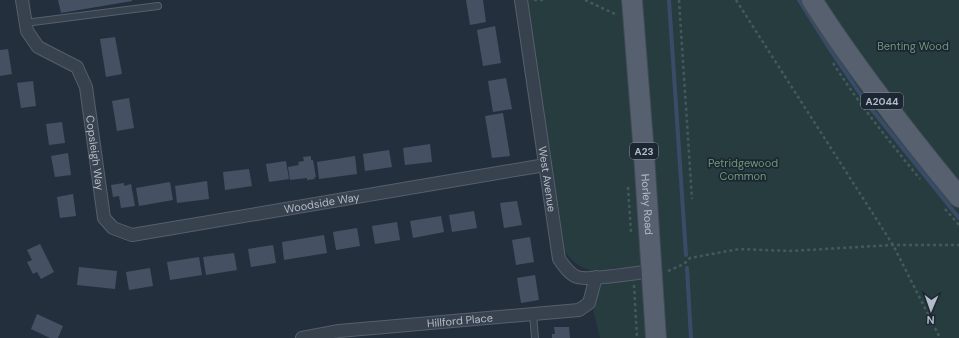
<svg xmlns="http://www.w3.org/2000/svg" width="959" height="338" font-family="'DM Sans',sans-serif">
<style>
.green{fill:#263c3f}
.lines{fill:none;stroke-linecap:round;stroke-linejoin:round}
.stream{stroke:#394c67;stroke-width:4}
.building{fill:#455162}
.lane-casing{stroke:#565f6c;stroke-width:8}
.street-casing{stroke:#565f6c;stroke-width:14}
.primary-casing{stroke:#414a57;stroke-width:22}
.path{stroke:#44595c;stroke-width:2.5;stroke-dasharray:3 3;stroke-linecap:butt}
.lane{stroke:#38414e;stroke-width:6}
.street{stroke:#38414e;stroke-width:12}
.primary{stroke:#56606e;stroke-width:20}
.labels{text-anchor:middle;stroke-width:3.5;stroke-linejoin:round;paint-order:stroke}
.shield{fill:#1d2633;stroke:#878f9c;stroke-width:1}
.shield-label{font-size:10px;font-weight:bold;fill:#b4bcc9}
.park-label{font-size:11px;fill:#6b9a76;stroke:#1d2633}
.street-label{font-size:11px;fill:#b4bcc9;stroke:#1d2633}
</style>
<rect width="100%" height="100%" fill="#242f3e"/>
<path class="green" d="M527,0h432v338h-359l-6,-24 -5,-44c-12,-4 -17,-9 -24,-19z"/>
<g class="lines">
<path class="stream" d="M669,0l17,255
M799,0l32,51 34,50 94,117
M687,268l4,70"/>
</g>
<path class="building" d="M58,0h74v1l-71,12z
M466,0h17l3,22 -16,3z
M495,26l6,37 -18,3 -6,-36z
M115,37l7,37 -16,3 -6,-38z
M8,49l4,25 -12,2v-26z
M506,78l6,31 -19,3 -5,-31z
M33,81l3,25 -15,2 -4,-25z
M129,98l5,30 -17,3 -5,-30z
M503,113l7,43 -18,2 -7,-42z
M62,122l3,21 -16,2 -3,-21z
M430,144l2,18 -27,3 -2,-17z
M389,150l3,17 -27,4 -2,-17z
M68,153l3,22 -16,2 -4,-21z
M311,156v4h2l3,17h-2l1,2 -8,1v-2l-17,2 -2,-13 11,-2 -1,-3 6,-1 -1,-4z
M355,156l2,18 -38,5 -2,-17z
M286,161l3,18 -20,3 -3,-18z
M249,169l3,17 -27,4 -2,-18z
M207,181l2,18 -32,4 -2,-17z
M170,182l3,18 -34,6 -3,-18z
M124,183v3l7,-2 4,22 -14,2 -2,-12 -6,1 -2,-12z
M73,194l3,22 -16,2 -3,-21z
M517,201l5,24 -18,3 -4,-25z
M474,211l3,17 -25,4 -3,-17z
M441,216l3,16 -31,6 -3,-17z
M397,222l3,18 -25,4 -3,-18z
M357,228l3,18 -24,4 -3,-18z
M324,235l3,18 -43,7 -2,-18z
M530,237l4,25 -18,3 -4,-25z
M40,244l14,28 -13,7 -4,-7 -4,2 -6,-12 5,-2 -5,-10z
M273,245l3,18 -25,4 -3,-18z
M234,253l3,17 -31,5 -3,-18z
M199,257l3,18 -32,5 -3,-18z
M79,267l38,4 -2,18 -38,-4z
M150,268l3,18 -24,4 -3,-18z
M535,275l4,25 -18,3 -4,-25z
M37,314l26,12 -5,12h-8l-19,-9z
M554,327h15l1,11h-18v-4h3z"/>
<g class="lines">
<g class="lane-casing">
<path id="lane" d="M25,23l133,-17
M533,314l2,24"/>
</g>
<g class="street-casing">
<g id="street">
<path id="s1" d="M22,0l5,31 11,16 39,20 9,20 18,131 9,10 19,7 413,-70"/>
<path id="s2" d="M521,0l38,259c5,7 10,15 18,18 10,4 60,-4 74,-6"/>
<path id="s3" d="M302,338l37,-7 240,-21 10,-7 7,-26"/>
</g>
</g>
<g class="primary-casing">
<g id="primary">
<path id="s4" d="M632,0l12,154 12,184"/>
<path d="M812,0c44,69 95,134 147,197"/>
</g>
</g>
<path class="path" d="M534,0h10
M585,0l32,15
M679,0l13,199
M736,0l157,245 47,93
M833,63c26,41 56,78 87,116
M628,187l3,45
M945,209l14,16
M668,271l16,-7 6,-6 49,-9 51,2 103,-6h66
M634,285l3,53"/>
<use href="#lane" class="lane"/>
<use href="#street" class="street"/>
<use href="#primary" class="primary"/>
</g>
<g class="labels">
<g class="shield">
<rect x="861" y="93" width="42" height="16" rx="3"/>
<rect x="630" y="143" width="28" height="16" rx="3"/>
</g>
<g class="shield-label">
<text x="882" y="105">A2044</text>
<text x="644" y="155">A23</text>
</g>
<g class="park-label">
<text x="913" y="50">Benting Wood</text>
<text x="743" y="167">Petridgewood<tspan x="743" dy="13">Common</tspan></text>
</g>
<g class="street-label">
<text dy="4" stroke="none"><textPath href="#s1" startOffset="183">Copsleigh Way</textPath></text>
<text dy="4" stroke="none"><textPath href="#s2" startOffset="181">West Avenue</textPath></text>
<text dy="4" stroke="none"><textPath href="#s1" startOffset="475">Woodside Way</textPath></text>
<text dy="4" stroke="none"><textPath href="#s4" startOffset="205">Horley Road</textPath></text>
<text dy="4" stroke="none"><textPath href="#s3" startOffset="159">Hillford Place</textPath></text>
</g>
</g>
<g transform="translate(931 310) rotate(182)" stroke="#1d2633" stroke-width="3" paint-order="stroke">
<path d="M0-3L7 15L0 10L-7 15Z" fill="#b4bcc9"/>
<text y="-6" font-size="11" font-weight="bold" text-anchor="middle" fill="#b4bcc9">N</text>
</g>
</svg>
